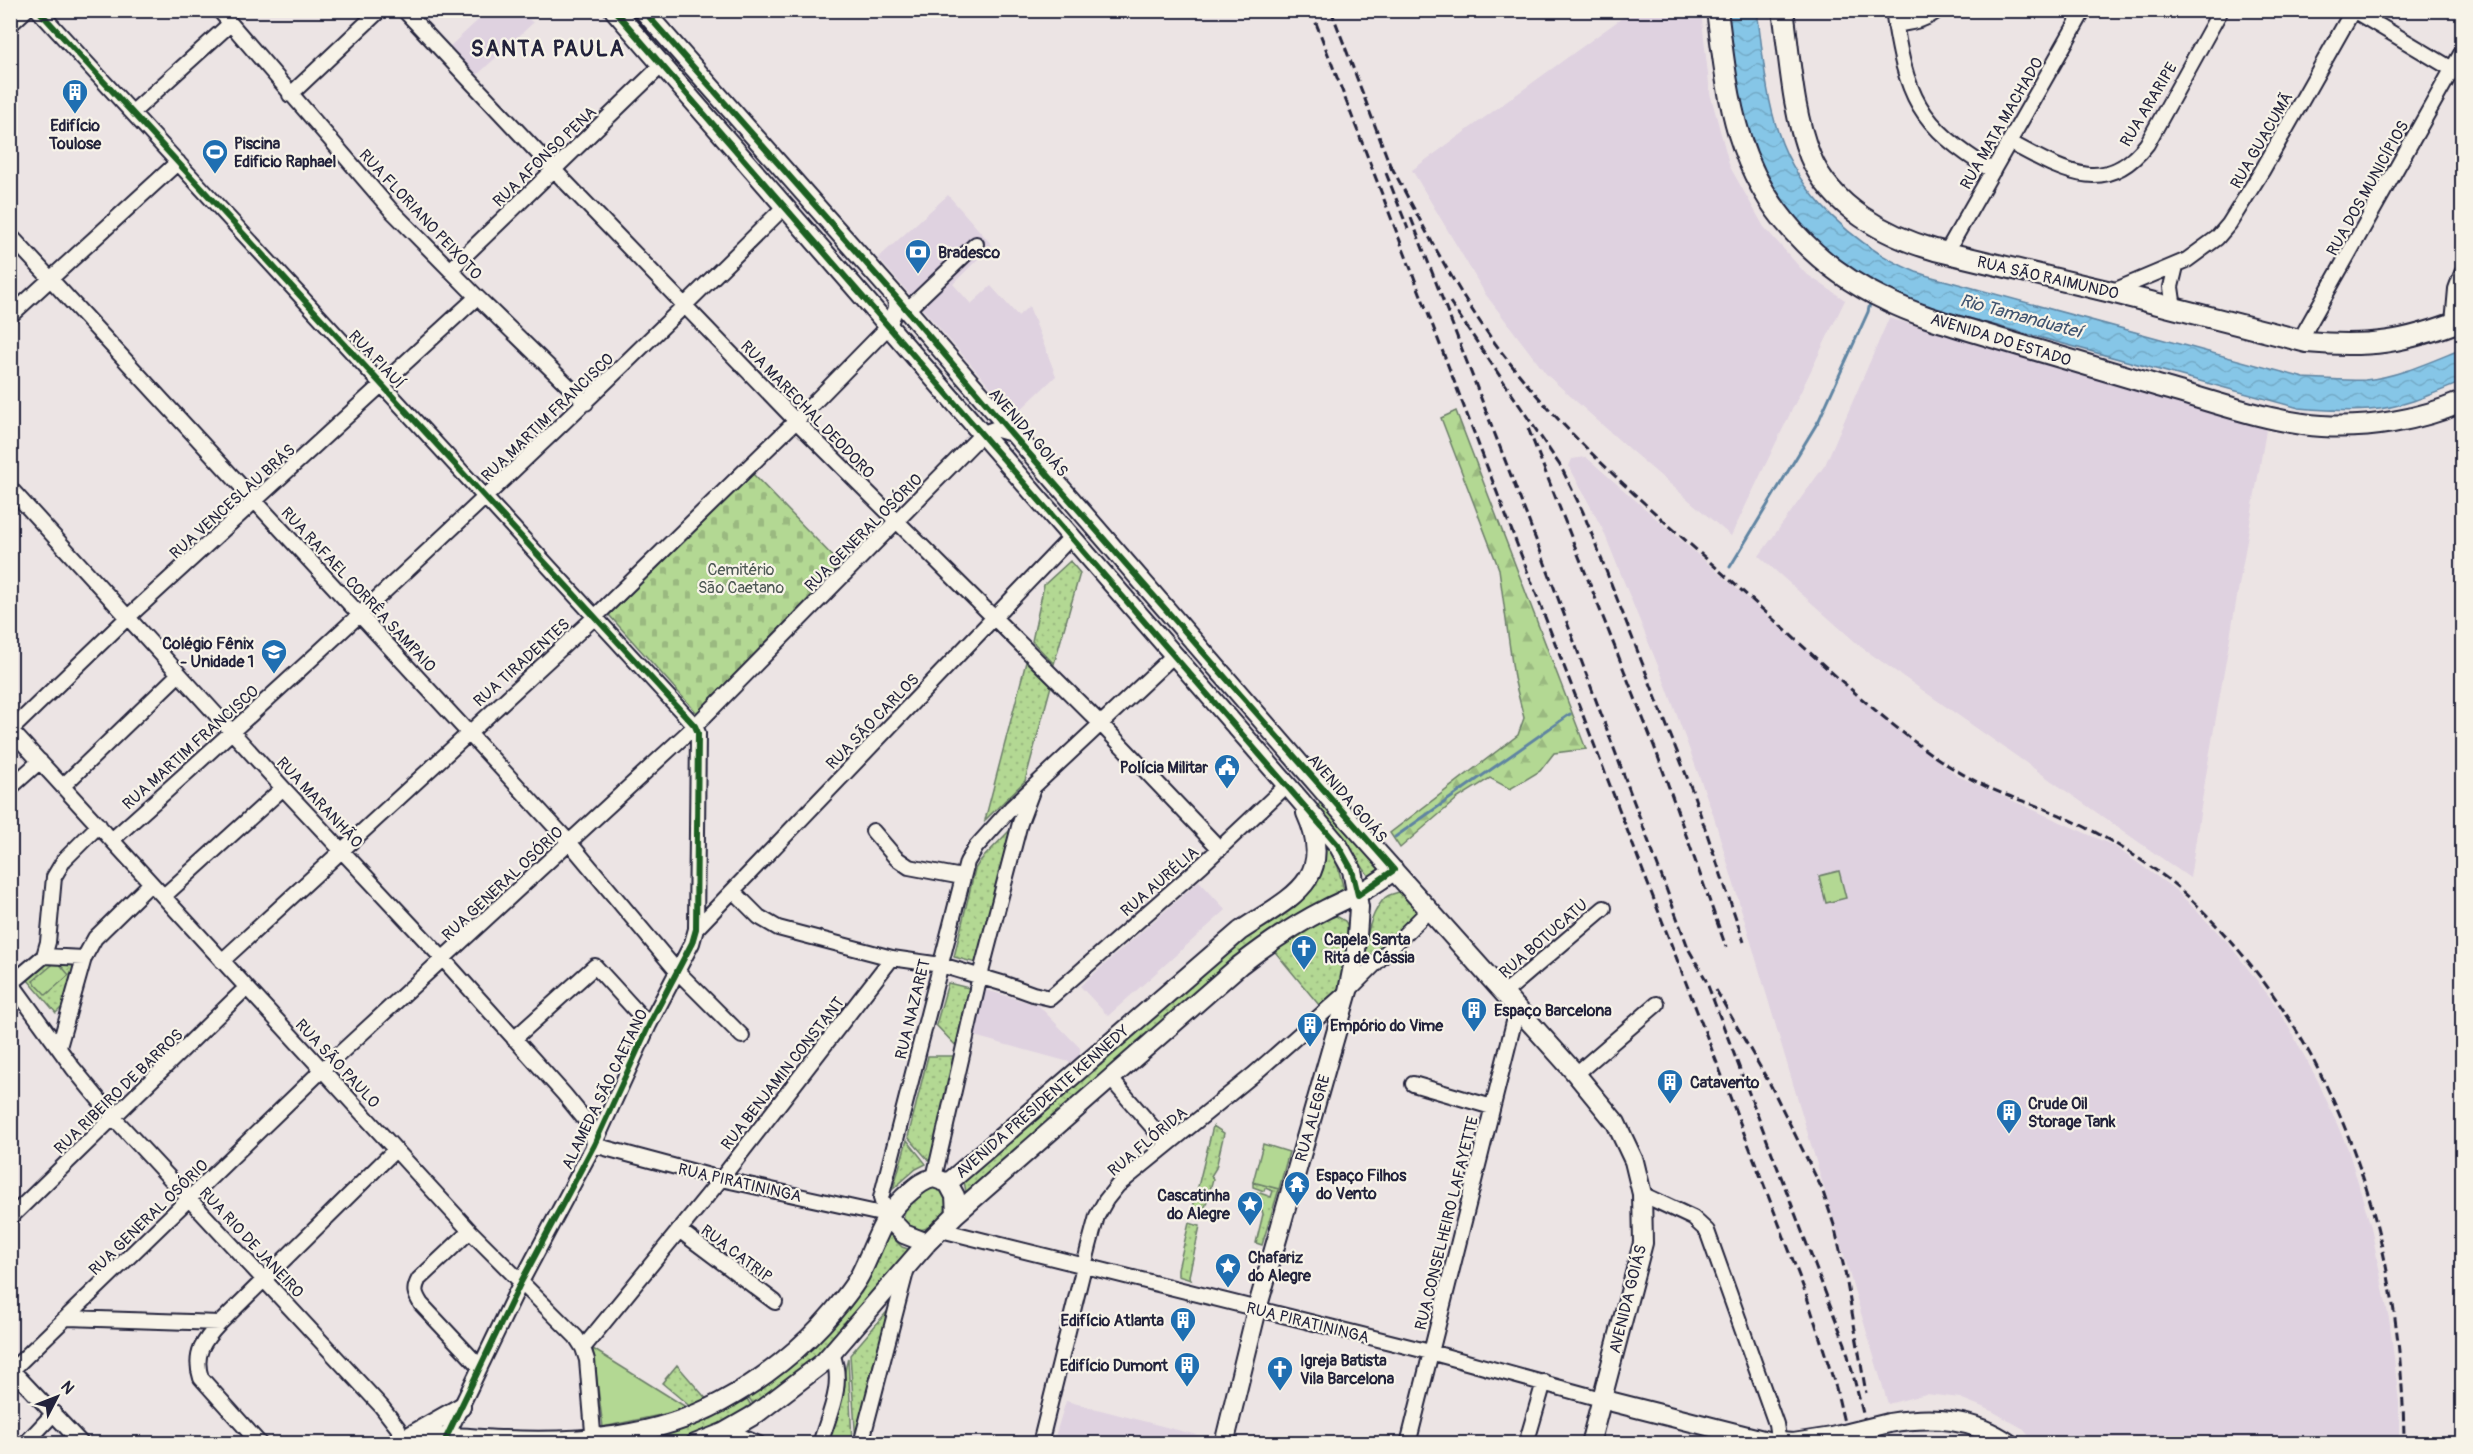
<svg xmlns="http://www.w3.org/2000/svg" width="2473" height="1454" font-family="Pangolin,sans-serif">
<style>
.built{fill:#dfd2e0}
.grass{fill:url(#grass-dots);stroke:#6a7d67;stroke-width:1.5}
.forest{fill:url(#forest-firs);stroke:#6a7d67;stroke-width:1.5}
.cemetery{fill:url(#cemetery-stones);stroke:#6a7d67;stroke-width:1.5}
.garden{fill:#b3d893;stroke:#6a7d67;stroke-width:1.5}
.water{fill:url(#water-waves);stroke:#5e84a2;stroke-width:1.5}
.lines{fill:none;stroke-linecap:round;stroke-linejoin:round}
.stream{stroke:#5e84a2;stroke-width:3}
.minor-casing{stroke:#22223b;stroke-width:18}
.major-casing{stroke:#22223b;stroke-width:22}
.highway-casing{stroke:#22223b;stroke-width:24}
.minor{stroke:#f7f3e8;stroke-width:14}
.major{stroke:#f7f3e8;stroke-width:18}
.highway{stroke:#f7f3e8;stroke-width:20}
.rail{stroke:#22223b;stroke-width:3;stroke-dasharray:9 4.5;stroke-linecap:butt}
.major-bridge-casing{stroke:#22223b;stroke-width:22;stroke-linecap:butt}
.major-bridge{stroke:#f7f3e8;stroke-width:18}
.cycleway-casing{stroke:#f7f3e8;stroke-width:10}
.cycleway{stroke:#1b5e20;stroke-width:6}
.labels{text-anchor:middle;stroke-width:4.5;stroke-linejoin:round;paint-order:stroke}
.street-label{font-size:16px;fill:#22223b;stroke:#f7f3e8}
.poi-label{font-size:16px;font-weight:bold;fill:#22223b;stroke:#f7f3e8;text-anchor:start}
.park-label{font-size:16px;fill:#4e5955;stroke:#f7f3e8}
.water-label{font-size:18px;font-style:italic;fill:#40536f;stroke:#f7f3e8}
.district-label{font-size:22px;font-weight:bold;letter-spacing:1.5px;fill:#22223b;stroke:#f7f3e8}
</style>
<defs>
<pattern id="grass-dots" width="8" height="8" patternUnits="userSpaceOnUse" patternTransform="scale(1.5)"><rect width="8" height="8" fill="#b3d893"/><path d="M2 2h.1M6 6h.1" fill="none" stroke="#9ab980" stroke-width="1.8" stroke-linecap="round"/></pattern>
<pattern id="forest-firs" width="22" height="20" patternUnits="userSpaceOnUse" patternTransform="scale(1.5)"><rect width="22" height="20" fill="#b3d893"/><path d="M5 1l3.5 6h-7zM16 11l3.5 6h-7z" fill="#9ab980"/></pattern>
<pattern id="cemetery-stones" width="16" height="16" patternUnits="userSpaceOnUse" patternTransform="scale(1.5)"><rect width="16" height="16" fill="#b3d893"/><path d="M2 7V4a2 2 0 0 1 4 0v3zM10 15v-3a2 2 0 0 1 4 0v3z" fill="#9ab980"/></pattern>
<pattern id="water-waves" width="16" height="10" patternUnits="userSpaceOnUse" patternTransform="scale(1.5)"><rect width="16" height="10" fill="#86c6e7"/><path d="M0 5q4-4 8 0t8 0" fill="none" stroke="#73aac7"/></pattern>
</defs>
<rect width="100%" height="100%" fill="#ece4e4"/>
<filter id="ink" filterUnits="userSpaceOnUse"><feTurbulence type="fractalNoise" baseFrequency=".0167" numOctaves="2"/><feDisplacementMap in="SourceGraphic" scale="12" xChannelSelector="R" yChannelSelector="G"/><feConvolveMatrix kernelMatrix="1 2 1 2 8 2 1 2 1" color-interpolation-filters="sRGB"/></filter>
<g filter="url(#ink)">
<path class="built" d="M1633,10l68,1 9,82 20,74 34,60 41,46 40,27 -114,236 -102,-87 -82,-74 -61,-80 -74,-125z
M488,11h33l12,12 -57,53 -27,-29z
M948,195l44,50 -39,39 18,20 20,-18 27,30 11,-10 27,70 -41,39 -137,-157z
M1889,318l378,107 -61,350 -16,103 -329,-231 -102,-91 66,-91z
M1586,457l319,279 55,41 154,69 63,45 52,53 49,64 40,73 30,68 23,78 19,97 9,78v41h-364l-13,-15 -32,-18 -30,-12 -34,-4 -38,10 -175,-590 -46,-126 -64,-158 -34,-64 3,-7z
M1199,881l27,29 -118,106 -28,-30z
M986,990l52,15 42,43v7l-7,8 -99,-27z
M1066,1401l146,38 -1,4h-158z"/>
<path class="grass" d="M1070,561l10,12 -26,91 -22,-23 12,-56z
M1026,662l25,24 -26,95 -40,39z
M1321,801l59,65 -2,8 -8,4 -26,-39 -27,-31z
M1012,828l-32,136 -26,-7 21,-88 5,-8z
M1326,848l3,1 9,18 6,23 -88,56 -289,252 -3,-17 280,-244z
M1399,892l7,4 15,18 -19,19 -36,26c-3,-17 5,-44 16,-58 4,-6 10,-7 17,-9z
M1336,916l9,5 6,10 -8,50 -6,10 -18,14 -48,-58 42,-24z
M51,960l20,1 5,7 -11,36 -9,9 -28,-33z
M948,983l25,6 -14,60 -23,-24z
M928,1056h27l-25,106 -22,-25z
M1213,1126l11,7 -8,35 -5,8 2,3 -10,36 -11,-4z
M907,1140l19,24 -10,5 -23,20z
M1253,1182l26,7 -17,56 -6,-2 7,-29 -1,-4 -10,-8 5,-10 14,5 2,-6 -8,-3 -1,3 -11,-4z
M931,1186l17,6v20c-13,12 -28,27 -44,10 -3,-17 15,-27 27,-36z
M1189,1223l11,3 -11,50 2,4 -13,-4v-7z
M889,1234l13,13 12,4 -85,100 -73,58 -8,-13c68,-46 108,-85 141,-162z
M891,1307l-35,136 -6,-88z
M848,1358l4,85h-24z
M677,1365l32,37 -16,7 -31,-26z
M746,1397l7,12 -28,17 -45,17 -60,1z"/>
<path class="forest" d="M1456,411l130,338 -32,4 -14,18 -30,18 -20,-11 -32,20 -58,50 -10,-15 128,-98 6,-17 -10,-40 -15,-109 -58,-151z"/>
<path class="cemetery" d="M753,474l91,94 -147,145 -88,-98z"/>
<path class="garden" d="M1839,871l7,27 -20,5 -7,-27z
M57,961l12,14 -23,20 -13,-14z
M1263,1144l26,8 -10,37 -26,-7z
M593,1349l96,60 -86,18z"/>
<path class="water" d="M1726,11h31c6,40 8,83 21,121 20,63 79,116 138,140 11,4 24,7 35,10l353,96c20,1 40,3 61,2 33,-3 67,-19 97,-31v33c-29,12 -61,26 -93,28 -24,2 -47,0 -70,-2l-393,-107 -63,-35 -47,-43 -28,-39 -19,-40 -9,-36z"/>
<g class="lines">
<path class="stream" d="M1730,567l89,-147 49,-108 3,-13
M1395,837l175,-123"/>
<g class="minor-casing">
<path id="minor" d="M38,10l657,716 3,7 -2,196 -4,14 -43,82 -55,120 -73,137 -75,156
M219,10l172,200 86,87 109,106
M404,10l150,160 242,251 305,303 119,125
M1893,10c13,86 24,115 100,161
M2353,10l109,65
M10,25l16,-15
M1895,25c17,-3 30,-4 43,-15
M290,95l90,-85
M133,112l97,-88
M2009,142c50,26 95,58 138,2l74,-134
M10,235l559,607 107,128 66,66
M1946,253l138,-243
M450,270l212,-205
M2111,292l76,-32 30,-22 12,-14 33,-53 91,-161
M2174,308l-3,-21 5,-21
M907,310l69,-66
M10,316l168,-154
M2453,323l3,-34 6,-16
M2300,340l162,-288
M10,488l273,300 161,172 120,134 27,33 3,18
M10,729l460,502 106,106 7,11 4,12 7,84
M11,730l117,-113 349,-320
M63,786l116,-112
M10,788l30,-27
M873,831l23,27 13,9 53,10
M113,839c229,-205 454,-415 672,-633
M733,891l26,26 19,11 114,30 49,7 64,19 28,10 17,4 152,-133 85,-80
M164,896l119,-108
M696,929l376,-393
M44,956l40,2
M222,961l373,-344 201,-196 93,-95 7,-18 -1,-12
M10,981l63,87 41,50 267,288 17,22 5,12
M12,983l32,-27 4,-14 6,-65 10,-17 35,-35
M1503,994l101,-86
M514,1039l81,-73 54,59
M59,1047l25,-89 11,-20 56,-55
M1576,1074l81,-70
M1111,1079l56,65
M1413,1084l79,23
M594,1145l127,34 165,36
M934,1178l46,-202 40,-153 12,-32
M1642,1194l51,24 14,13 69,193 3,20
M886,1215l-5,-17 86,-336 9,-15 36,-40 162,-152
M10,1218l236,-230
M679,1230l96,72
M941,1230l489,122 171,47
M470,1231l-51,48c-6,11 -4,15 2,25l59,63
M68,1318l152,5
M583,1348l138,-169 171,-221
M10,1368l72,76
M12,1370l310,-300 373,-344 288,-293 11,-4 18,5
M728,1431l31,13
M25,1444l29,-31
M260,1444l-59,-66c-8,-24 3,-38 19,-55l175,-173
M820,1444c9,-30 25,-60 12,-90
M861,1444l46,-176
M1040,1444l49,-198 8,-30 9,-16 12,-15 135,-110 49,-43 46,-41 82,-82
M1408,1444l109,-434
M1526,1444l18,-62"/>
</g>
<g class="major-casing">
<path id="major" d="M614,10l685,789 39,46 14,25 7,37 -3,44 -8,40 -91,318 -33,135
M643,10l252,286 450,520 231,258 40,49 18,38 8,33 1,49 -53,201
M948,1183l292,-252c49,-33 97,-50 66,-118
M886,1215l18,19 23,9
M1601,1399l166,42 26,2 39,-6
M1889,1423c43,-7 84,-5 121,21
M408,1437l53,-30
M392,1444c35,-12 76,-5 113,-4 73,3 150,-2 216,-38 41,-22 82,-54 112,-90 10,-12 20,-24 27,-37 17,-33 20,-59 51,-84 7,-6 13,-11 23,-13l14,5 7,13 1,18
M695,1444l28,-11 33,-19 68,-52 103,-119 29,-29 284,-249c27,-21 56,-41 86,-56 24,-12 47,-21 68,-39"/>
</g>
<g class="highway-casing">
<path id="highway" d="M1717,10c11,85 17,156 77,222 25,28 58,52 92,68 36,18 75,27 113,39 52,15 104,31 156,46 50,14 116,38 167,41 47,3 97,-6 140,-24
M1783,10c7,48 9,101 27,146 21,51 76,80 125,94l176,42 196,50c61,6 99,0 155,-22"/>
</g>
<use href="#minor" class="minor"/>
<use href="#major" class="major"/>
<use href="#highway" class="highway"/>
<path class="rail" d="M1311,10l495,1284 30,94 13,56
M1331,10l62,163
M1391,166c34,63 66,127 109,184 65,87 150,158 230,230 64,57 126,118 194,169 25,18 53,35 82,46 16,6 33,11 49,18 36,15 71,36 103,59 26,18 48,42 69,65 124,137 176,325 177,507
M1386,173l22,56
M1411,218l132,340 146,392 16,28 140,366 26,100
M1450,302l111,165 22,45 109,278 52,152
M1528,428l128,323 70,196
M1716,990l55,96 51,103 12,36 11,47 21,121"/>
<g class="major-bridge-casing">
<path id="major-bridge" d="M1832,1437l57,-14"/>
</g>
<use href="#major-bridge" class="major-bridge"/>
<g class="cycleway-casing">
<path id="cycleway" d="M38,10l657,716 3,7 -2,196 -4,14 -43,82 -55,120 -73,137 -75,156
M614,10l724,835 14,25 6,25 36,-25 -382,-436 -117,-138 -252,-286"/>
</g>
<use href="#cycleway" class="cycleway"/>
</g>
</g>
<defs>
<g id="building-pin" transform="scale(1.35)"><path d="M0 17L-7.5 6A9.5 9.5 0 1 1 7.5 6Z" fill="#1f6fb2" stroke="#f7f3e8"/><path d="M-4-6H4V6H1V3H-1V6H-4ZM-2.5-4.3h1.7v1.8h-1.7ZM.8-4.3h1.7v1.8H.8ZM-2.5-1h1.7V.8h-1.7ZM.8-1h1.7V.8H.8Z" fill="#fff"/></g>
<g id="stadium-pin" transform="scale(1.35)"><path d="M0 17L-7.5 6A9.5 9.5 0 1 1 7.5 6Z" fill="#1f6fb2" stroke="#f7f3e8"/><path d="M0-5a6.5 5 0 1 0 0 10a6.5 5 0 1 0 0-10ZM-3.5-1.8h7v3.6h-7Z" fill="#fff"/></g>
<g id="bank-pin" transform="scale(1.35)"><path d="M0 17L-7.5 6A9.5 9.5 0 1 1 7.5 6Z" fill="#1f6fb2" stroke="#f7f3e8"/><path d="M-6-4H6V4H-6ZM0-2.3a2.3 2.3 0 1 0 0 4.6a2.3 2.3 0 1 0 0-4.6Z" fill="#fff"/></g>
<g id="school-pin" transform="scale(1.35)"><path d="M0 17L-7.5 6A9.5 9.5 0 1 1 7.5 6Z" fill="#1f6fb2" stroke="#f7f3e8"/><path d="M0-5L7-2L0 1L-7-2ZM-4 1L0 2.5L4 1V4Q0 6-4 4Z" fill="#fff"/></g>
<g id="civic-pin" transform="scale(1.35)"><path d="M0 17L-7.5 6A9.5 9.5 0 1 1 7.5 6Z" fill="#1f6fb2" stroke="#f7f3e8"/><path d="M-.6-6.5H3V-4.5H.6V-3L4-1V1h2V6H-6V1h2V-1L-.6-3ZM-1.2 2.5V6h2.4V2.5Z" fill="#fff"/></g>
<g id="church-pin" transform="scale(1.35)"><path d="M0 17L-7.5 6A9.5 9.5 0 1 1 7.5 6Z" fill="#1f6fb2" stroke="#f7f3e8"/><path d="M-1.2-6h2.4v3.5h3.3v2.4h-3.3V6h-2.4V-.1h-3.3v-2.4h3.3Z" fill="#fff"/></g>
<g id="temple-pin" transform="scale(1.35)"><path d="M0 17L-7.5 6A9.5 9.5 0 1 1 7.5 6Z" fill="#1f6fb2" stroke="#f7f3e8"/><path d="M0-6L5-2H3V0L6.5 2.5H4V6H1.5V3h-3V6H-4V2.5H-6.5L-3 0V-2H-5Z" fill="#fff"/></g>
<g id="sight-pin" transform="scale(1.35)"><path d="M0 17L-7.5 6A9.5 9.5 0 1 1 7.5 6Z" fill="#1f6fb2" stroke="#f7f3e8"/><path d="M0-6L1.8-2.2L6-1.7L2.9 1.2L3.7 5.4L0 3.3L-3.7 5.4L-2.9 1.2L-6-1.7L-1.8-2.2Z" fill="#fff"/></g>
</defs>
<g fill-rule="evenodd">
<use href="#building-pin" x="75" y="92"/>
<use href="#stadium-pin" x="215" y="152"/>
<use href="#bank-pin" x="918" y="252"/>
<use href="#school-pin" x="274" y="652"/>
<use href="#civic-pin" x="1227" y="767"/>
<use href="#church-pin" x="1304" y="948"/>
<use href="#building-pin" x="1474" y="1010"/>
<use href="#building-pin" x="1310" y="1025"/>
<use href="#building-pin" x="1670" y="1082"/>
<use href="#building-pin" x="2009" y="1112"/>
<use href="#temple-pin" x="1297" y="1184"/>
<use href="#sight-pin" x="1250" y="1204"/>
<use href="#sight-pin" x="1228" y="1266"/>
<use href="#building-pin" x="1183" y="1320"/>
<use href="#building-pin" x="1187" y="1365"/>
<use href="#church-pin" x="1280" y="1369"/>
</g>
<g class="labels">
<g class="street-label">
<text transform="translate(2148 104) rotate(-59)" y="6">RUA ARARIPE</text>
<text transform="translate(2001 123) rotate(-60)" y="6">RUA MATA MACHADO</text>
<text transform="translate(2261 140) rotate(-60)" y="6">RUA GUACUMÃ</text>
<text transform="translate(544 156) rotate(-44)" y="6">RUA AFONSO PENA</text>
<text transform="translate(2367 188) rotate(-61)" y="6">RUA DOS MUNICÍPIOS</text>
<text transform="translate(421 214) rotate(47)" y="6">RUA FLORIANO PEIXOTO</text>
<text transform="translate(2048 277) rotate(13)" y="6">RUA SÃO RAIMUNDO</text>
<text transform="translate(2001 339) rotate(17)" y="6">AVENIDA DO ESTADO</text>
<text transform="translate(377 359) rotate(47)" y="6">RUA PIAUÍ</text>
<text transform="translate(808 409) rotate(46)" y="6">RUA MARECHAL DEODORO</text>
<text transform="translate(547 417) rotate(-44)" y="6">RUA MARTIM FRANCISCO</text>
<text transform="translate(1029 432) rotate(49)" y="6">AVENIDA GOIÁS</text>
<text transform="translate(232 501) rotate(-42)" y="6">RUA VENCESLAU BRÁS</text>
<text transform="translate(863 532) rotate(-45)" y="6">RUA GENERAL OSÓRIO</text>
<text transform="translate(359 589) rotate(47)" y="6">RUA RAFAEL CORRÊA SAMPAIO</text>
<text transform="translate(521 662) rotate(-42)" y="6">RUA TIRADENTES</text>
<text transform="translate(872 721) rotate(-46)" y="6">RUA SÃO CARLOS</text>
<text transform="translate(190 747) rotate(-42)" y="6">RUA MARTIM FRANCISCO</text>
<text transform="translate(1348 798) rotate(49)" y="6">AVENIDA GOIÁS</text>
<text transform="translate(320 802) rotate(47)" y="6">RUA MARANHÃO</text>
<text transform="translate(1159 881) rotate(-41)" y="6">RUA AURÉLIA</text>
<text transform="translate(502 883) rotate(-43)" y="6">RUA GENERAL OSÓRIO</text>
<text transform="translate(1543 938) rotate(-41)" y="6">RUA BOTUCATU</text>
<text transform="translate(912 1009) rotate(-76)" y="6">RUA NAZARET</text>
<text transform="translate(338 1063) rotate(47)" y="6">RUA SÃO PAULO</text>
<text transform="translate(782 1073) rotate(-52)" y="6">RUA BENJAMIN CONSTANT</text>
<text transform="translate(604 1089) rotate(-64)" y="6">ALAMEDA SÃO CAETANO</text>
<text transform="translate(118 1091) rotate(-44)" y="6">RUA RIBEIRO DE BARROS</text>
<text transform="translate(1042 1101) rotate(-41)" y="6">AVENIDA PRESIDENTE KENNEDY</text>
<text transform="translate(1312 1118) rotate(-74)" y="6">RUA ALEGRE</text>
<text transform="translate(1147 1141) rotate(-40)" y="6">RUA FLÓRIDA</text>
<text transform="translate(740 1182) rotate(13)" y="6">RUA PIRATININGA</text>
<text transform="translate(148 1217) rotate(-44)" y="6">RUA GENERAL OSÓRIO</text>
<text transform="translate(1446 1223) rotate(-76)" y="6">RUA CONSELHEIRO LAFAYETTE</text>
<text transform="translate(252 1242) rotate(47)" y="6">RUA RIO DE JANEIRO</text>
<text transform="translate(737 1253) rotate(37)" y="6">RUA CATRIP</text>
<text transform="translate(1627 1299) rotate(-76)" y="6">AVENIDA GOIÁS</text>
<text transform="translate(1308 1322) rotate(14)" y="6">RUA PIRATININGA</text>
</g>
<g class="poi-label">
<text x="75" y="131" text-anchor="middle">Edifício<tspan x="75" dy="18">Toulose</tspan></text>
<text x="234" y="149">Piscina<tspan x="234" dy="18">Edificio Raphael</tspan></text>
<text x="938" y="258">Bradesco</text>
<text x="254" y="649" text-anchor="end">Colégio Fênix<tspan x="254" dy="18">- Unidade 1</tspan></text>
<text x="1208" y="773" text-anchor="end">Polícia Militar</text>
<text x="1324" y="945">Capela Santa<tspan x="1324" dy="18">Rita de Cássia</tspan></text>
<text x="1494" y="1016">Espaço Barcelona</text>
<text x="1330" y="1031">Empório do Vime</text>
<text x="1690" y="1088">Catavento</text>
<text x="2028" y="1109">Crude Oil<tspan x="2028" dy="18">Storage Tank</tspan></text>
<text x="1316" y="1181">Espaço Filhos<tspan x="1316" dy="18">do Vento</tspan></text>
<text x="1230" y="1201" text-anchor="end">Cascatinha<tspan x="1230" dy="18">do Alegre</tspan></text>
<text x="1248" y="1263">Chafariz<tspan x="1248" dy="18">do Alegre</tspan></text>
<text x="1164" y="1326" text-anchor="end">Edifício Atlanta</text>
<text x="1300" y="1366">Igreja Batista<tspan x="1300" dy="18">Vila Barcelona</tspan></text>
<text x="1168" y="1371" text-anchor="end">Edifício Dumont</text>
</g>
<g class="park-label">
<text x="741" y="575">Cemitério<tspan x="741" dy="18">São Caetano</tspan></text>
</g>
<g class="water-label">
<text transform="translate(2021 316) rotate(15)" y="6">Rio Tamanduateí</text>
</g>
<g class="district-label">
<text x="548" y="56">SANTA PAULA</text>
</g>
</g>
<rect width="2473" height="1454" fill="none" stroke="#f7f3e8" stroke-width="36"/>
<rect x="18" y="18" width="2437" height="1418" fill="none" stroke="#22223b" stroke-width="2" filter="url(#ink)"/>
<g transform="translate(57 1397) rotate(48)" stroke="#f7f3e8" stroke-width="4.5" paint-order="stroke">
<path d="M0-4.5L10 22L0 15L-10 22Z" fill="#22223b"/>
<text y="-9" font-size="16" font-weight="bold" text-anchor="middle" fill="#22223b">N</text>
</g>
</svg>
